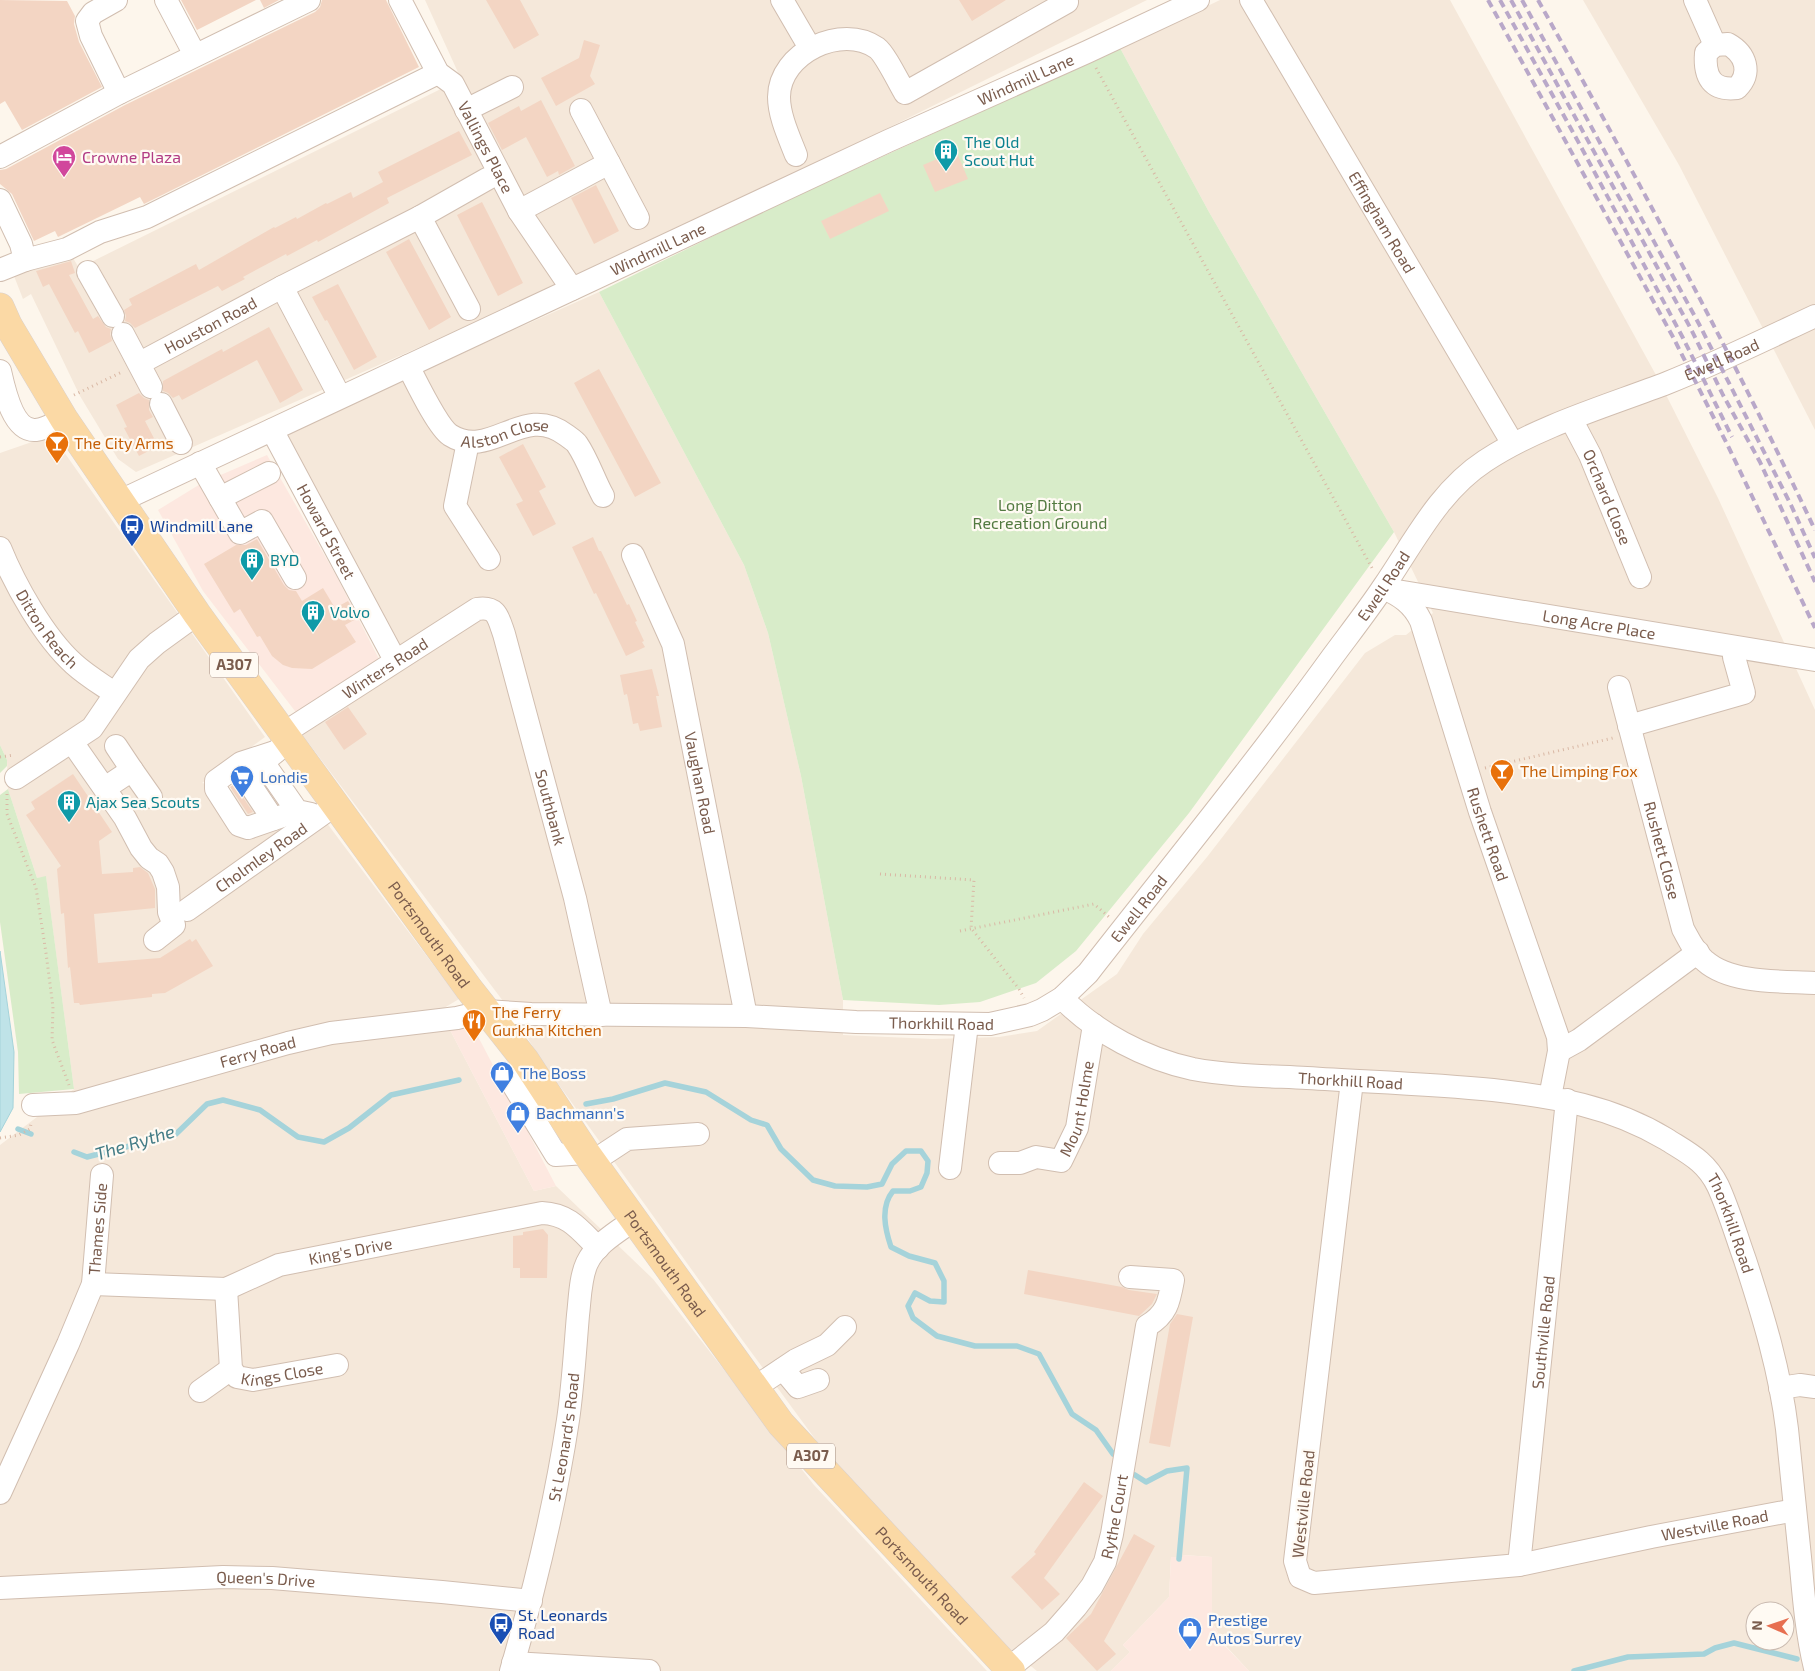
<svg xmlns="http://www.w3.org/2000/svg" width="1815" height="1671" font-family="'Exo 2',sans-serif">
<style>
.residential{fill:#f5e8da;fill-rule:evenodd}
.commercial{fill:#fde8e0}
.green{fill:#d8ecc9}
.water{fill:#bfe3e8;stroke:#a5d3da}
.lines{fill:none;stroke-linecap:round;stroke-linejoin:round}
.stream{stroke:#a5d3da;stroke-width:5.5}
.building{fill:#f3d5c3}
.minor-casing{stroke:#d1beb0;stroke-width:24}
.major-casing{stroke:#dad1cd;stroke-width:29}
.path{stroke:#d9b8a5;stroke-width:3;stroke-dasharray:1 4;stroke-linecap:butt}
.minor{stroke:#fff;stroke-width:22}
.major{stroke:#fbd9a5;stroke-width:28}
.rail{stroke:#b9a8c9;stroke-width:4;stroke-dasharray:8 5;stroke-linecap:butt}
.labels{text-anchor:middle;stroke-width:4.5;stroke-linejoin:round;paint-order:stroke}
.shield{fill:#fffaf3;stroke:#a28b7f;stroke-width:1}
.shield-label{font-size:15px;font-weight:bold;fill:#7a5c4d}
.street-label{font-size:16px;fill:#7a5c4d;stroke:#fffaf3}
.culture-label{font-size:16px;fill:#0d838f;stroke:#fffaf3;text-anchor:start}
.hotel-label{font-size:16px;fill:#b23c85;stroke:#fffaf3;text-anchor:start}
.food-label{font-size:16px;fill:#c56008;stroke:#fffaf3;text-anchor:start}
.park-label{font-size:16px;fill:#537a41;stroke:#fffaf3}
.transit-label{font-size:16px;fill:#164399;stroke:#fffaf3;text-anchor:start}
.shop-label{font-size:16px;fill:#366cbe;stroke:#fffaf3;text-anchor:start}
.water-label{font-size:18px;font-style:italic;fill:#437c86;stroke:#fffaf3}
</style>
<rect width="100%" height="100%" fill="#fdf6ec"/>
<path class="residential" d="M425,0h722l-500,247 -511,225 -18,-13 -38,-63 -49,-102 -8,5 -9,-23 56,-23 9,15 382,-189z
M1220,0h230l206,375 62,123 97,212v961h-566l-24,-26 -13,-23v-65l-28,-2 -1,2h-12l-2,40 -46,48 7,7 -19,19h-74l-29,-23 -173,-182 -100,-136 -186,-259 -46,-70 -202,-268 106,-69 -124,-231 316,-141 145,273 24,68 33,143 42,224v35l90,4 66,-2 38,-6 80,-57 26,-40 64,-77 158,-204 30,-18h11l27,-22 -39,-81 -185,-320 -89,-164zM1755,1611h30v30h-30z
M1583,0h232v430l-136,-265z
M52,435l213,302 -63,46 115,27 142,189 -15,9 6,22 84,161 22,-5 97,93 161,206 173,186h-987v-526l74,-56 -28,-212 -9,1 -29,-89 -1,-29 -7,-15v-292z"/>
<path class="commercial" d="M267,455l70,122 43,84 -82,54 -95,-124 -45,-81 44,-27z
M472,1025l84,161 -22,5 -84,-161z
M1183,1555l29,2v65l13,24 24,25h-138l19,-19 -7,-7 46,-48 2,-40h12z"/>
<path class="green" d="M1120,48l89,164 185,320 -205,281 -113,138 -40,32 -56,19 -41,3 -96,-5 -42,-224 -33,-143 -24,-68 -145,-273 180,-88z
M0,745l7,15v6l-7,7z
M8,789l29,89 9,-2 28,213 -55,5 -1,-42 -18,-130v-127z"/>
<path class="water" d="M0,951l14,101 -1,56 -13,24z"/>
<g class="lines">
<path class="stream" d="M586,1104l27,-5 52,-16 41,9 45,28 16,5 14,24 32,31 22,6 32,1 15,-3 10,-20 14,-13h15l7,10 -1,12 -6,14 -11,4h-17c-13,16 -8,38 -2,56l18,9 26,7 9,18v21l-14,-1 -15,-8 -7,13 5,12 24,18 38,10h42l22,8 33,60 24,16 17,24
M18,1129l13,5
M74,1152l13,5 89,-23 31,-30 16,-4 37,10 38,27 26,5 25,-14 42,-33 68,-15
M1135,1475l11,7 21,-11 20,-3 -8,91
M1574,1671l54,-14 76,-3 11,-6 19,-5 63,16"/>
</g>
<path class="building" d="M0,0l67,1 8,15 -1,8 5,18 23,45 -80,43 -17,-29 -5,3z
M181,0h75l-59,30z
M260,0h19l-15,8z
M322,0h64l33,67 -275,137 -4,-7 -82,40 -3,-6 -21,10 -22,-47 -12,-10v-14l6,-1 119,-64 190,-93 5,-5z
M486,0h34l19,35 -25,14z
M959,0h47l-34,21z
M584,40l16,5 -10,31 5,8 -39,22 -15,-28 38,-20z
M541,100l34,66 -16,9 -1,-4 -11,6 -21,-40 -24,13 -14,-27 31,-17 2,5z
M459,131l13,24 -85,43 2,5 -71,39 -1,-2 -30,16 -1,-2 -43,23 2,2 -23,12 -4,-5 -83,42 -5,-5 -5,-2 1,-5 -2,-6 8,-5 -3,-6 67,-35 3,6 75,-43 1,1 21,-11 1,2 29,-16 1,1 24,-12 2,6 30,-16 -5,-10z
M951,153l2,4 5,-2 10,24 -33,13 -12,-27z
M596,185l23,46 -25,13 -23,-46z
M880,193l9,18 -59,28 -9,-18z
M482,202l41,81 -25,13 -41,-81z
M409,239l42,78 -22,13 -43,-78z
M71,261l4,12 -6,2 24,44 5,-3 8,11 5,2 -1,5 2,7 -23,12 -11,-22 -3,2 -26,-49 -6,3 -7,-16z
M338,284l39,73 -23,13 -27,-50 -2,1 -13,-24z
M269,327l34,63 -23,13 -23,-43 -75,40 -3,-5 -6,3 -5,-5 -5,-2v-10l59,-32 1,3z
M599,369l62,114 -26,14 -61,-114z
M139,393l5,5 5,2v10l4,7 -8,4 13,25 -19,10 -15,-28 3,-1 -11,-22z
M523,444l23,43 -7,4 17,33 -23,12 -17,-32 7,-3 -24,-44z
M593,537l6,14h2l26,54 2,-1 8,17 -2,1 9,19 -2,1 3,5 -19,9 -30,-63 -2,1 -22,-47z
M257,539l27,46 5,5 7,1 6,10 21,-13 12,20 13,-7 10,17 -13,7 11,17 -44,27 -20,-1 -9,-3 -11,-9 -12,-20 -3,1 -17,-28 -6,4 -30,-49 32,-19h10z
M652,669l7,27h-3l6,31 -22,4 -2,-8 -5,1 -6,-30 -3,1 -4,-20z
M348,707l19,27 -23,16 -19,-28z
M73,774l39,58 -13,9 3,33 31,-2v-4l7,-1 8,6 7,16v19l-61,6 4,49 62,-5 30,-19 2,3 4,-3 17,27 -48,27 -13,1v3l-72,8 -1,-2h-5l-4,-36 -2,1 -4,-55 -3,1 -4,-45 4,-3 -35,-51 9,-6 -4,-7z
M234,784l19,28 -5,2 -18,-27z
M543,1229l5,6 -1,43h-27v-10h-7v-32l10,-1v-3z
M1028,1270l94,17 7,3 28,4 -5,10 -13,12 -115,-22z
M1177,1314l16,3 -23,130 -21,-4 21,-119z
M1084,1482l19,14 -59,82 16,16 -18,16 -31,-33 25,-23 -2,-2z
M1134,1534l21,12 -51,95 12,13 -19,17 -31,-33 25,-24z"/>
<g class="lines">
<g class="minor-casing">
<g id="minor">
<path d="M116,0l-23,13 -6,8 4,15 28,57"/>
<path d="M166,0l29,55"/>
<path id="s1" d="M400,0l38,73 15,11 66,127 53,78"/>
<path d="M782,0l28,48"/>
<path id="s2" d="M1251,0l262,444"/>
<path d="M1695,0l20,45"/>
<path d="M1728,44c18,10 24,29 9,44 -25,3 -33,-11 -31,-35l9,-8z"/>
<path d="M466,110l46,-23"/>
<path d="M581,110l57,108"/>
<path d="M796,155c-7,-18 -17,-39 -17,-58 0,-44 63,-74 98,-49 8,6 22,35 28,45l162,-91"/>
<path d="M0,157l119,-64 190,-93"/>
<path d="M0,200l21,44 4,16"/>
<path d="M519,211l90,-48"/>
<path d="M420,217l49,92"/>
<path d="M0,270l25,-10 42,-11 33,-17 47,-15 291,-144"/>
<path d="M88,272l25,44"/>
<path d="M282,287l58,110"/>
<path d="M123,334l28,53"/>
<path id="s3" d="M140,363l142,-76 138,-70 67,-38"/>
<path id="s4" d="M408,366c8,15 29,60 42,69 41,26 73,-33 116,0 4,3 9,6 11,9 11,16 17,36 26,52"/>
<path d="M0,371c4,18 13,61 36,59 10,-1 19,-7 28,-11"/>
<path d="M161,404l20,39"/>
<path id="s5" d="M1571,419l19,36 50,122"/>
<path id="s6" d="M272,430l123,230"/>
<path d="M468,442l-13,64 34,53"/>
<path d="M200,463l40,70 22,-12 33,57"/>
<path d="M220,498l49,-25"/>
<path id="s7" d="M120,501l768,-360 199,-89 111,-52"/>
<path id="s8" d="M0,548c15,37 44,89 74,116 12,11 27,20 40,29"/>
<path id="s9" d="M633,555l40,89 73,372"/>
<path id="s10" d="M1383,588c17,7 30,16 38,33l59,191 78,225 1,14 -9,46"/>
<path id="s11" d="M1391,590l424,70"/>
<path id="s12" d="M1619,687l64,242c6,11 12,24 22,32 26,23 77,20 110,22"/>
<path d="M1629,726l115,-33 -10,-36"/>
<path id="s13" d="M284,733l193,-124c20,-3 21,8 27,25l71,264 26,117"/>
<path d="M72,742l53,76 16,30 8,10 9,6 5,8 5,15 1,25 5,13 -19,15"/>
<path d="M116,746l16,24"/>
<path d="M278,750l-15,12 34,49 14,3"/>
<path d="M275,752l-34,11 -25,18v8l23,36 9,3 49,-17"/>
<path d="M256,767l-11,10 28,42"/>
<path d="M16,778l76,-50 47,-69 18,-16 40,-29"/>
<path d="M105,788l27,-18 19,27"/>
<path id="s14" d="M187,910l148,-105"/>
<path id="s15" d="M1062,998c34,35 84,61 131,71 37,7 76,7 114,9 62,4 124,6 186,12 62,7 118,16 173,49 22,14 40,22 52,47 11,24 18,49 27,74 18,55 35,111 42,169 5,46 9,92 14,138 3,34 6,68 14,101"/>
<path d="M1559,1051l20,-11 119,-88"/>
<path d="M525,1060l-13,23 44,72 30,-2"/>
<path id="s16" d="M1352,1081l-57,480 5,16 14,6 205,-18 132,-28 144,-27"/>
<path id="s17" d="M33,1105l43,-2 212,-60 43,-10 126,-15 29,-7 45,3 215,2 110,6 134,2 40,-9 12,-5 20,-12 26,-25c82,-105 167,-209 245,-317 17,-23 35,-46 51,-70 30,-44 55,-95 101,-125 53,-35 122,-55 182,-78 50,-20 99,-44 148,-67"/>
<path d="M592,1162l35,-23 71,-5"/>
<path id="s18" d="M1000,1163h20l16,-6 25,4 16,-33 17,-103"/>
<path d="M950,1168l17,-144"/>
<path id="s19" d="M93,1284l133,5 53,-24 263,-52c27,1 38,17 56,35"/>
<path id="s20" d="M226,1289l5,80 6,8 16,3 84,-15"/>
<path d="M783,1369l15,18 20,-7"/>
<path d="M754,1388l42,-28 31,-15 18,-18"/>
<path d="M1780,1388l20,-3 15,2"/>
<path d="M200,1391l31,-22"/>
<path id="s21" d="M0,1493l68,-149 25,-60 9,-109"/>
<path id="s22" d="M1519,1565l48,-465"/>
<path id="s23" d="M0,1588l223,-11 49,1 170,14 89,9"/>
<path d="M513,1663l136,8"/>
<path id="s24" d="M1009,1668l45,-36 22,-25 16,-21 13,-24 7,-28 35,-208c20,-12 22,-24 26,-46l-43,-3"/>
<path id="s25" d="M511,1671c24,-83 44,-165 57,-251 5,-34 7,-70 10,-105 2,-16 2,-37 9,-52 9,-19 30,-31 47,-43"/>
</g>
</g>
<g class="major-casing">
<g id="major">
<path id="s26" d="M0,307l8,18 56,94 133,195 272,375 56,71 61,93 195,271 230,247"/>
</g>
</g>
<path class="path" d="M1096,68l276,500
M74,395l48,-23
M0,757l14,-2
M1485,768l128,-30
M7,794v20l29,74 10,65 7,54 -1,33 17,45
M880,874l94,6 -3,48 48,61 5,9
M960,931l134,-27 15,13
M0,1138l19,-3 11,-6 1,-5"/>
<use href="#minor" class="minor"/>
<use href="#major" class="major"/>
<path class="rail" d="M1488,0l185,337 56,111 86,180
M1500,0l80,145 103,193 49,99
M1511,0l180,329 32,66 37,67 55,120
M1522,0l177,324 92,181 24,53
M1538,0c97,174 192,350 277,530"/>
</g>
<defs>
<g id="building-pin" transform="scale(1.25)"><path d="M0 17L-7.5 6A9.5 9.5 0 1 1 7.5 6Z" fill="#0f9aa8" stroke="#fffaf3"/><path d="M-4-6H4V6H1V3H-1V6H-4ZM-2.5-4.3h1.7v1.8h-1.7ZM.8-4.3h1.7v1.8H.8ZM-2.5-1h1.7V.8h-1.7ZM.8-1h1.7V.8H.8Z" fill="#fff"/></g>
<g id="hotel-pin" transform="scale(1.25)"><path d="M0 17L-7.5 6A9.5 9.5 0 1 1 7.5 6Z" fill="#d1479c" stroke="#fffaf3"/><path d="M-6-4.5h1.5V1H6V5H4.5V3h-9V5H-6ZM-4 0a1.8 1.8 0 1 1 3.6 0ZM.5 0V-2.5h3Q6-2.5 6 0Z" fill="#fff"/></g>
<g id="bar-pin" transform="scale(1.25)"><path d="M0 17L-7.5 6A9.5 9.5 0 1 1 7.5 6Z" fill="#e8710a" stroke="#fffaf3"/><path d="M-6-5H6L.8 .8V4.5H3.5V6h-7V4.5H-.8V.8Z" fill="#fff"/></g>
<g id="bus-pin" transform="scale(1.25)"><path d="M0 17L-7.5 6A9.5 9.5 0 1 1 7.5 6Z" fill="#1a4fb4" stroke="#fffaf3"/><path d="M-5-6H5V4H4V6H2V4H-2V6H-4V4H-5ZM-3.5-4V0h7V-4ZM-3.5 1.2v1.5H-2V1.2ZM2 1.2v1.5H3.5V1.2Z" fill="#fff"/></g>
<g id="supermarket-pin" transform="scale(1.25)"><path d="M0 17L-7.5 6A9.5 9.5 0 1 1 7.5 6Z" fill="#3f7fe0" stroke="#fffaf3"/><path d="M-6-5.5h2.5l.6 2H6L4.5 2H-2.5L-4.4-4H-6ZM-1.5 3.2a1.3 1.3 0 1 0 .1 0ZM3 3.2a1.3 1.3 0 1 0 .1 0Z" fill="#fff"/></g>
<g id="restaurant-pin" transform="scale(1.25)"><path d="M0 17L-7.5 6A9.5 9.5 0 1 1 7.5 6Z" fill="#e8710a" stroke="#fffaf3"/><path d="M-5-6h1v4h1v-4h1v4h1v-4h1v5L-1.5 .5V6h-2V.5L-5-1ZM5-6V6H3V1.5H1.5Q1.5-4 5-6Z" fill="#fff"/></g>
<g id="shop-pin" transform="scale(1.25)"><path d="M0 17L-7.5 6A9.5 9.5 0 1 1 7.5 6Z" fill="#3f7fe0" stroke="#fffaf3"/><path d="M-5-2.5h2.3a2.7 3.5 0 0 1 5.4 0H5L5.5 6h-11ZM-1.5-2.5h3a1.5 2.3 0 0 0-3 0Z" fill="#fff"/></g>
</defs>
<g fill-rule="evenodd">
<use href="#building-pin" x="946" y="151"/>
<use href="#hotel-pin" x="64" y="157"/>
<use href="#bar-pin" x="57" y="443"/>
<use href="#bus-pin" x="132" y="526"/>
<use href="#building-pin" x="252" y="560"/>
<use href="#building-pin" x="313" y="612"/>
<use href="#bar-pin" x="1502" y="771"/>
<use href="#supermarket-pin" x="242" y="777"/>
<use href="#building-pin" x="69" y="802"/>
<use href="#restaurant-pin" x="474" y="1021"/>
<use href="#shop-pin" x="502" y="1073"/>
<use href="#shop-pin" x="518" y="1113"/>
<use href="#bus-pin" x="501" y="1624"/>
<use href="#shop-pin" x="1190" y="1629"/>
</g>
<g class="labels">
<g class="shield">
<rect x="210" y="652.5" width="48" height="25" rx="4"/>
<rect x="787" y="1443.5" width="48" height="25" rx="4"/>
</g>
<g class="shield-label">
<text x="234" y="670">A307</text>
<text x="811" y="1461">A307</text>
</g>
<g class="street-label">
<text dy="6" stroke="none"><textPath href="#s7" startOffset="999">Windmill Lane</textPath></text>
<text dy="6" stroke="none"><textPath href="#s1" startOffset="172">Vallings Place</textPath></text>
<text dy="6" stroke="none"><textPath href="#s2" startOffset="258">Effingham Road</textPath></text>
<text dy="6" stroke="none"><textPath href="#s7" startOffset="594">Windmill Lane</textPath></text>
<text dy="6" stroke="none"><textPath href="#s3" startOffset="80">Houston Road</textPath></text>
<text dy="6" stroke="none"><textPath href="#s17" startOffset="1989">Ewell Road</textPath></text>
<text dy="6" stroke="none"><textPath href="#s4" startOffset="139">Alston Close</textPath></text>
<text dy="6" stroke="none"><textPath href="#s5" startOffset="86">Orchard Close</textPath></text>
<text dy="6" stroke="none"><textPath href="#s6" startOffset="115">Howard Street</textPath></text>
<text dy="6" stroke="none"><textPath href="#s17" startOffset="1569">Ewell Road</textPath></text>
<text dy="6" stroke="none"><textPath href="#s11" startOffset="211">Long Acre Place</textPath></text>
<text dy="6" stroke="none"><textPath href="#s8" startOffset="94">Ditton Reach</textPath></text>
<text dy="6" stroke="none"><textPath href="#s13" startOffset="120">Winters Road</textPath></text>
<text dy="6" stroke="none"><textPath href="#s9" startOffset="239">Vaughan Road</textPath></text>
<text dy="6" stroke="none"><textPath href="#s13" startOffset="451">Southbank</textPath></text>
<text dy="6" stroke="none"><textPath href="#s10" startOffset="275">Rushett Road</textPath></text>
<text dy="6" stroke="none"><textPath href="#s12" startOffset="169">Rushett Close</textPath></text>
<text dy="6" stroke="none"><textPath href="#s14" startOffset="91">Cholmley Road</textPath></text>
<text dy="6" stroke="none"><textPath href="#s17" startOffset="1164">Ewell Road</textPath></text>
<text dy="6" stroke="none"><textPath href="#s26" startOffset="761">Portsmouth Road</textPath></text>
<text dy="6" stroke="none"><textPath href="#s17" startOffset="920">Thorkhill Road</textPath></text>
<text dy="6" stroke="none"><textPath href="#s17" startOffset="232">Ferry Road</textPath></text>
<text dy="6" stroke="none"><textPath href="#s15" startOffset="309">Thorkhill Road</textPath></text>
<text dy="6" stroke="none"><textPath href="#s18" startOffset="118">Mount Holme</textPath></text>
<text dy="6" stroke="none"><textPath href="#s15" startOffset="744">Thorkhill Road</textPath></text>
<text dy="6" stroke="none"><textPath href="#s21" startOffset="284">Thames Side</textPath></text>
<text dy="6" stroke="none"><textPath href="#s19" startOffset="264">King's Drive</textPath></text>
<text dy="6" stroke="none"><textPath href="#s26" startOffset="1166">Portsmouth Road</textPath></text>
<text dy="6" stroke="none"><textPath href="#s22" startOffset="234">Southville Road</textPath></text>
<text dy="6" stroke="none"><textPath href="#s20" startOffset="136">Kings Close</textPath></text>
<text dy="6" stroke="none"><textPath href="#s25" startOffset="240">St Leonard's Road</textPath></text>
<text transform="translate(1303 1504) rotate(-84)" y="6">Westville Road</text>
<text dy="6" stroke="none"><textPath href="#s24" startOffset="191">Rythe Court</textPath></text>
<text dy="6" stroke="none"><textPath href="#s16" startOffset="921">Westville Road</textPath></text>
<text dy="6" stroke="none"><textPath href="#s26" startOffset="1571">Portsmouth Road</textPath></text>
<text dy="6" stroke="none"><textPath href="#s23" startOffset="266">Queen's Drive</textPath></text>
</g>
<g class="culture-label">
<text x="964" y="148">The Old<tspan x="964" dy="18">Scout Hut</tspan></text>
<text x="270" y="566">BYD</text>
<text x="330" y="618">Volvo</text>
<text x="86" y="808">Ajax Sea Scouts</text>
</g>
<g class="hotel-label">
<text x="82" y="163">Crowne Plaza</text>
</g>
<g class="food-label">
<text x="74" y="449">The City Arms</text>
<text x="1520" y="777">The Limping Fox</text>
<text x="492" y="1018">The Ferry<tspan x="492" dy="18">Gurkha Kitchen</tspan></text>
</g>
<g class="park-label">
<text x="1040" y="511">Long Ditton<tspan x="1040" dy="18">Recreation Ground</tspan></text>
</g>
<g class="transit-label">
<text x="150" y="532">Windmill Lane</text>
<text x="518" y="1621">St. Leonards<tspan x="518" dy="18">Road</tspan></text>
</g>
<g class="shop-label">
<text x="260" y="783">Londis</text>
<text x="520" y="1079">The Boss</text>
<text x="536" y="1119">Bachmann's</text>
<text x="1208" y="1626">Prestige<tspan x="1208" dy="18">Autos Surrey</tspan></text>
</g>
<g class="water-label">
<text transform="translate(135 1143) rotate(-17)" y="6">The Rythe</text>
</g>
</g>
<g transform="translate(1770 1626) rotate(272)"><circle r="24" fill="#fffaf3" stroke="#cabbb1"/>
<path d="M0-4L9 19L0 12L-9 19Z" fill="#e76f51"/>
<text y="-8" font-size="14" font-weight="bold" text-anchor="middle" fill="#7a5c4d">N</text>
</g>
</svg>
